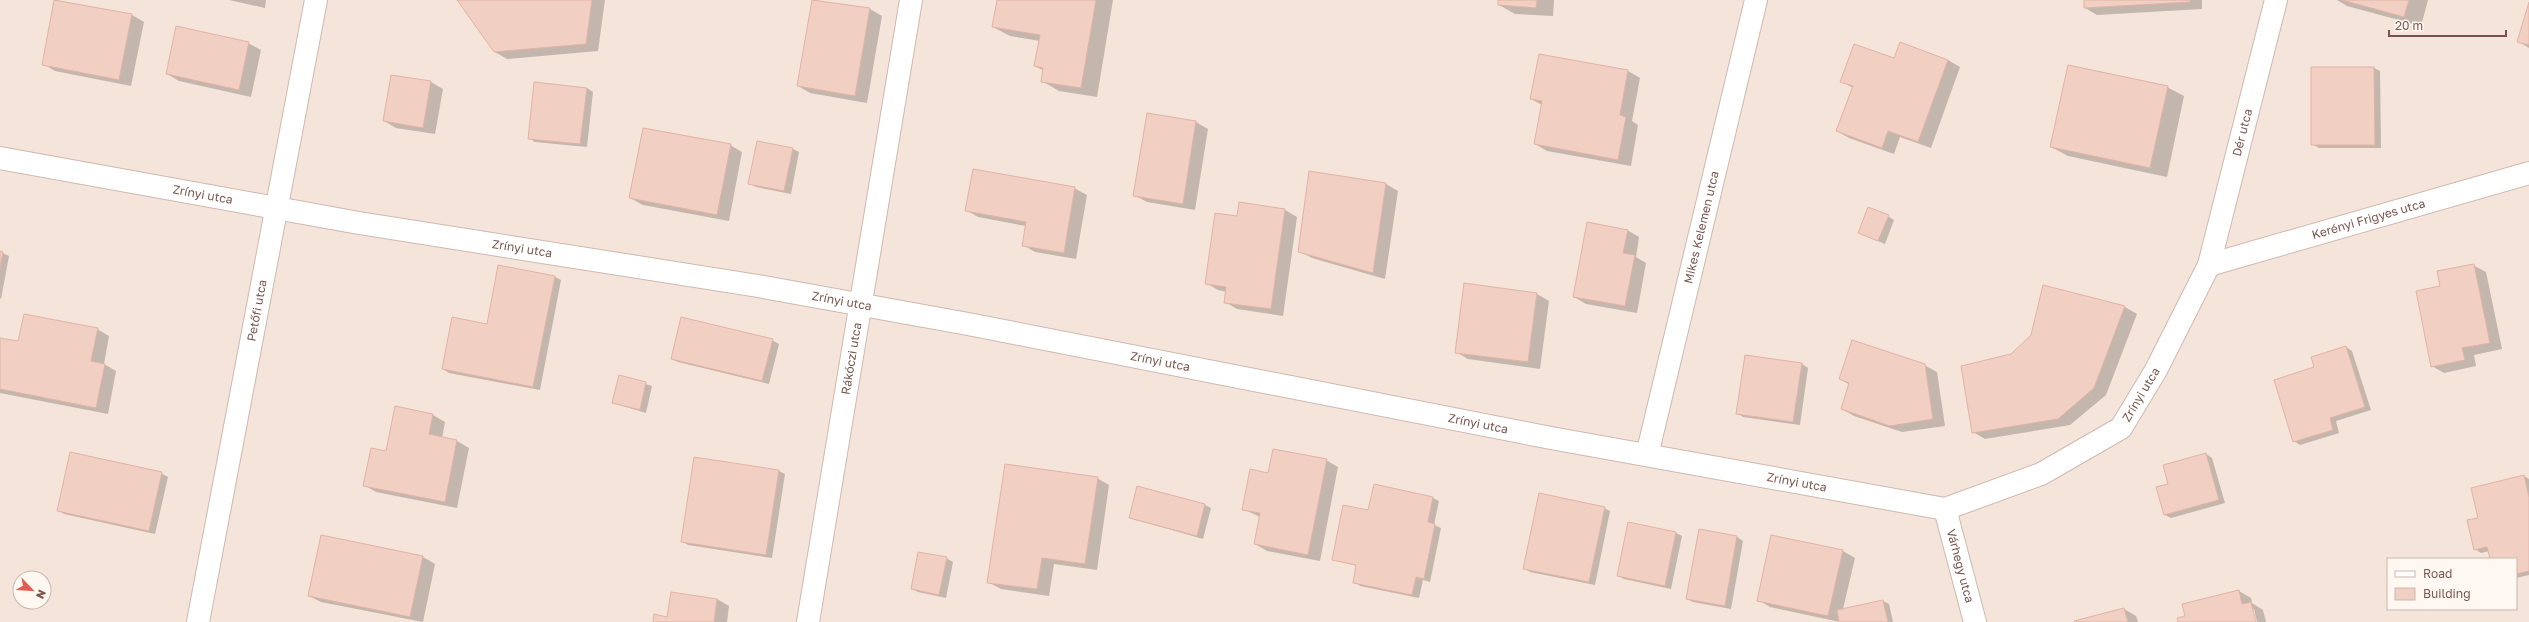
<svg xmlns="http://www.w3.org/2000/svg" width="2529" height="622" font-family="'Golos Text',sans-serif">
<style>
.residential{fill:#f4e4d9;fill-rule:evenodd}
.shadow{fill:#0003}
.building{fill:#f1cfc3;stroke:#e4b2a4}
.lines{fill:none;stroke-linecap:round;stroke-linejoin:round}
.minor-casing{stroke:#cfb9b0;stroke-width:24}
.minor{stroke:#fff;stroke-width:22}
.labels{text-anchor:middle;stroke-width:4;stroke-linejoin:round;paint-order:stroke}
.street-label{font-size:12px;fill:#78564e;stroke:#fff8f2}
</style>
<rect width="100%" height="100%" fill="#fcf3eb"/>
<path class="residential" d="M0,0h2529v622h-2529zM2388,559h128v50h-128zM20,578h24v24h-24z"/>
<path class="shadow" d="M55,0l77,15 12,7 -13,64 -76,-15 -12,-7z
M229,0h37l-1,8z
M459,0h146l-7,51 -91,8 -12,-7z
M813,0l57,9 12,7 -15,87 -57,-10 -12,-7z
M998,0h115l-16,97 -38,-6 -17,-10 2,-10 -9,-5 5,-25 -30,-5 -17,-9z
M1499,0h55l-1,16 -38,-2 -16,-9z
M2085,0h117v9l-105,6 -12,-7z
M2337,0h91l-7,26 -74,-20z
M2529,5v43l-11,-7z
M248,43l13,7 -10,47 -72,-16 -12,-7z
M1894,59l54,1 12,7 -29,81 -31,-11 -6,17 -45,-16 -12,-7 16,-43 -12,-7z
M2312,68h62l6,3 1,77h-62l-7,-4z
M1628,71l12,7 -8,43 6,4 -7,41 -84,-15 -12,-7 7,-39 -11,-6z
M431,82l12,7 -8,45 -39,-6 -12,-7z
M2167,87l17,9 -17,81 -99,-21 -17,-9z
M587,88l6,4 -6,55 -52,-5 -6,-4z
M1196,122l12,7 -13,81 -48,-8 -13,-7z
M730,145l12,7 -13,69 -86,-16 -13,-7z
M793,149l6,3 -8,42 -35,-7 -7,-4z
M1310,173l76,11 12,7 -13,88 -73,-21 -13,-7z
M1074,188l13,7 -11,64 -41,-7 -12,-7 3,-19 -48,-9 -12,-7z
M1285,210l12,7 -14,99 -46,-7 -12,-7 2,-10 -9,-2 -12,-7 31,-66z
M1888,216l6,4 -9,24 -26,-11z
M1627,230l12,7 -3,20 10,6 -9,50 -51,-9 -12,-7z
M0,252l9,4 -8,43 -1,-1z
M2473,265l13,7 16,77 -28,6 2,11 -32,7 -12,-7 9,-79z
M555,277l6,3 -21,110 -91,-17 -6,-4z
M1537,294l12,7 -9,68 -72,-10 -12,-7z
M2125,307l12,7 -31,81 -36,30 -85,14 -12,-7 39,-77z
M97,329l12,7 -5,28 12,7 -8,43 -108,-21v-54l19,3z
M772,340l7,4 -10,40 -91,-22 -6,-3z
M2346,347l6,4 19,59 -35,11 3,12 -39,12 -6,-4 21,-73z
M1745,356l57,8 6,4 -8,57 -57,-8 -6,-4z
M1924,365l13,7 8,54 -43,6 -48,-16 -12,-7 8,-24 -10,-6z
M619,376l33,10 -6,27 -33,-10z
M396,407l37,8 12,7 -3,16 15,3 12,7 -12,60 -81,-16 -12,-7 23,-33z
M2206,454l6,4 13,45 -54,15 -6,-3 5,-31z
M1326,460l12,7 -18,94 -53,-10 -12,-7 5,-27 -17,-8 26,-35z
M779,471l6,3 -13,84 -84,-13 -6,-4z
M161,473l7,4 -13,57 -91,-20 -6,-4z
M2524,476l5,3v96l-13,3v-19h-25l-2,-8 -8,2 -6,-4 4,-31z
M1097,478l12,7 -12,85 -43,-6 -5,32 -48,-7 -13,-7z
M1375,485l58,13 6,3 -5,24 7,3 -11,54 -7,-2 -4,18 -59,-12 -6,-4 3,-16 -24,-7 36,-48z
M1205,505l6,3 -8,31 -73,-21z
M1604,508l6,3 -15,74 -65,-13 -6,-4z
M1629,523l47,10 6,3 -11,53 -47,-10 -6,-3z
M1699,530l38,7 6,4 -12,68 -38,-7 -6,-3z
M322,536l101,21 12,7 -12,58 -102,-20 -12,-6z
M1843,551l12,7 -12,51 40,-8 6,3 4,18h-53l-70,-15 -12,-7z
M946,558l7,4 -7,36 -28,-6 -6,-3z
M2239,591l12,7 1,5 11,7 3,12h-9l-3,-13h-2l3,13h-76z
M717,599l12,7 -2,16h-73z
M2124,609l12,7 2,6h-62z"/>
<path class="building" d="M54,0l78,14 -13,66 -77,-15z
M457,0h135l-6,44 -92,8z
M812,0l58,8 -15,88 -58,-10z
M997,0h99l-15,88 -40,-6 2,-14 -9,-2 6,-31 -48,-8z
M1498,0h39l-1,8 -38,-3z
M2084,0h106v2l-106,6z
M2342,0h67l-5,17z
M2529,2v43l-12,-3z
M176,26l73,16 -10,48 -73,-16z
M1900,42l48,18 -30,82 -30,-11 -6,17 -46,-17 17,-45 -13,-4 14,-38 40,14z
M1539,54l89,16 -8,45 6,2 -8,43 -84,-16 8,-43 -12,-2z
M2068,65l100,21 -18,82 -100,-21z
M2311,67h63l1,78h-64z
M391,75l40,6 -8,47 -40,-7z
M534,82l53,6 -7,56 -52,-5z
M1147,113l49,8 -13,83 -50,-8z
M643,128l88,16 -14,71 -88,-17z
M757,141l36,7 -9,43 -36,-7z
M973,169l102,18 -11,66 -42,-7 4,-24 -61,-11z
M1309,171l77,12 -13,90 -75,-21z
M1239,202l46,7 -14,100 -47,-6 2,-16 -21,-3 10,-71 22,3z
M1868,207l21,8 -11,26 -20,-8z
M1587,222l41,8 -5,23 12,2 -10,51 -52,-9z
M0,251l3,1 -3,17z
M2474,264l16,79 -28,5 3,12 -34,7 -15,-76 24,-5 -3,-15z
M498,265l57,11 -22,111 -91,-18 10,-52 35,7z
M1464,283l73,10 -9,69 -73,-9z
M2043,285l82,21 -31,82 -36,31 -86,14 -11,-67 50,-12 20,-19z
M24,314l74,14 -7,33 14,3 -9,44 -96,-19v-51l18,3z
M681,317l92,22 -11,42 -91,-22z
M1852,340l73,24 8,55 -43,7 -49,-17 8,-26 -10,-4z
M2346,346l19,61 -35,11 3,12 -40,12 -19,-62 40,-13 -3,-10z
M1745,355l57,8 -9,59 -57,-8z
M619,375l27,7 -6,28 -28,-7z
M395,406l38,8 -4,20 28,6 -12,62 -82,-16 8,-38 15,3z
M1273,449l54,10 -19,96 -54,-11 6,-31 -18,-3 8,-41 18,4z
M70,452l92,20 -13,59 -92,-20z
M2206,453l13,47 -55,15 -8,-28 12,-3 -5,-19z
M694,457l85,13 -13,85 -85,-13z
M1005,464l93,13 -13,87 -43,-6 -5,31 -50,-6z
M2524,475l5,22v74l-13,3v-15h-26l-3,-12 -13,3 -7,-30 11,-2 -7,-30z
M1374,484l59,13 -5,25 7,2 -11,55 -8,-2 -4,18 -59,-12 3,-18 -24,-5 11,-55 25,5z
M1137,486l68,18 -8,32 -68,-18z
M1539,493l66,14 -16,75 -66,-13z
M1628,522l48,10 -11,54 -48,-10z
M1699,529l38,7 -12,70 -39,-7z
M321,535l102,21 -13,61 -102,-21z
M1771,535l72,15 -15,66 -71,-15z
M918,552l29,5 -8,38 -28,-6z
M2239,590l3,14 9,-2 5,20h-78l-1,-4 8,-2 -3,-12z
M671,592l46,7 -3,23h-61l1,-8 13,3z
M1883,600l5,22h-49l-2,-12z
M2124,608l4,14h-53l-1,-1z"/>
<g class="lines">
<g class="minor-casing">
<g id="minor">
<path id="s1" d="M0,158l359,65 399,63 210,38 583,114 394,71 96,-35 80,-46 35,-58 53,-105 67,-265"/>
<path id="s2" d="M2209,265l320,-92"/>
<path id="s3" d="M1647,455l109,-455"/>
<path id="s4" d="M1945,509l30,113"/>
<path id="s5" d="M198,622l118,-622"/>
<path id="s6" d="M808,622l103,-622"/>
</g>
</g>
<use href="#minor" class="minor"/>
</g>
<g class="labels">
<g class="street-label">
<text dy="4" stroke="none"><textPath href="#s1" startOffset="2493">Dér utca</textPath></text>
<text dy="4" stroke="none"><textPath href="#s1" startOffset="206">Zrínyi utca</textPath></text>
<text dy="4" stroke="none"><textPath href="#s2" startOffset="166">Kerényi Frigyes utca</textPath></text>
<text dy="4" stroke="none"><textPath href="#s3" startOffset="234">Mikes Kelemen utca</textPath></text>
<text dy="4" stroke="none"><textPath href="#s1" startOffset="530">Zrínyi utca</textPath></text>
<text dy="4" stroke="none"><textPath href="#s1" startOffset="854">Zrínyi utca</textPath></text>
<text dy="4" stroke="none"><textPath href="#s5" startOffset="317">Petőfi utca</textPath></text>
<text dy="4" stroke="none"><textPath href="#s6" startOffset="267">Rákóczi utca</textPath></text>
<text dy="4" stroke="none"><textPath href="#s1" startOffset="1178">Zrínyi utca</textPath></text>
<text dy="4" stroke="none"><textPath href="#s1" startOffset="2210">Zrínyi utca</textPath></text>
<text dy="4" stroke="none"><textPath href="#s1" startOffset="1502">Zrínyi utca</textPath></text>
<text dy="4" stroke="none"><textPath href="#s1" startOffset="1826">Zrínyi utca</textPath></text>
<text dy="4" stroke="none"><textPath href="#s4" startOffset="59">Várhegy utca</textPath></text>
</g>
</g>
<rect x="2387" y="558" width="130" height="52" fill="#fff8f2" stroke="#c9b7b0"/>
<rect x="2395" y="571" width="20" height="6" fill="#ffffff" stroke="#c9b7b0"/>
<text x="2423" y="578" font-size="12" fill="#78564e">Road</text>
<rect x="2395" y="588" width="20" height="12" fill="#f1cfc3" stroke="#c9b7b0"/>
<text x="2423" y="598" font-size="12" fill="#78564e">Building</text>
<g transform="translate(32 590) rotate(115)"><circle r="19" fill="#fff8f2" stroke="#c9b7b0"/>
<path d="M0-3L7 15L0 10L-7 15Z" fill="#e25e54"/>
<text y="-6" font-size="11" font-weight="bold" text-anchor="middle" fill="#78564e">N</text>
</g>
<path d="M2389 30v6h117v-6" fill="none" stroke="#78564e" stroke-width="2"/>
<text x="2395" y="30" font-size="12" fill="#78564e" stroke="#fff8f2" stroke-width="3" paint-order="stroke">20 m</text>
</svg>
